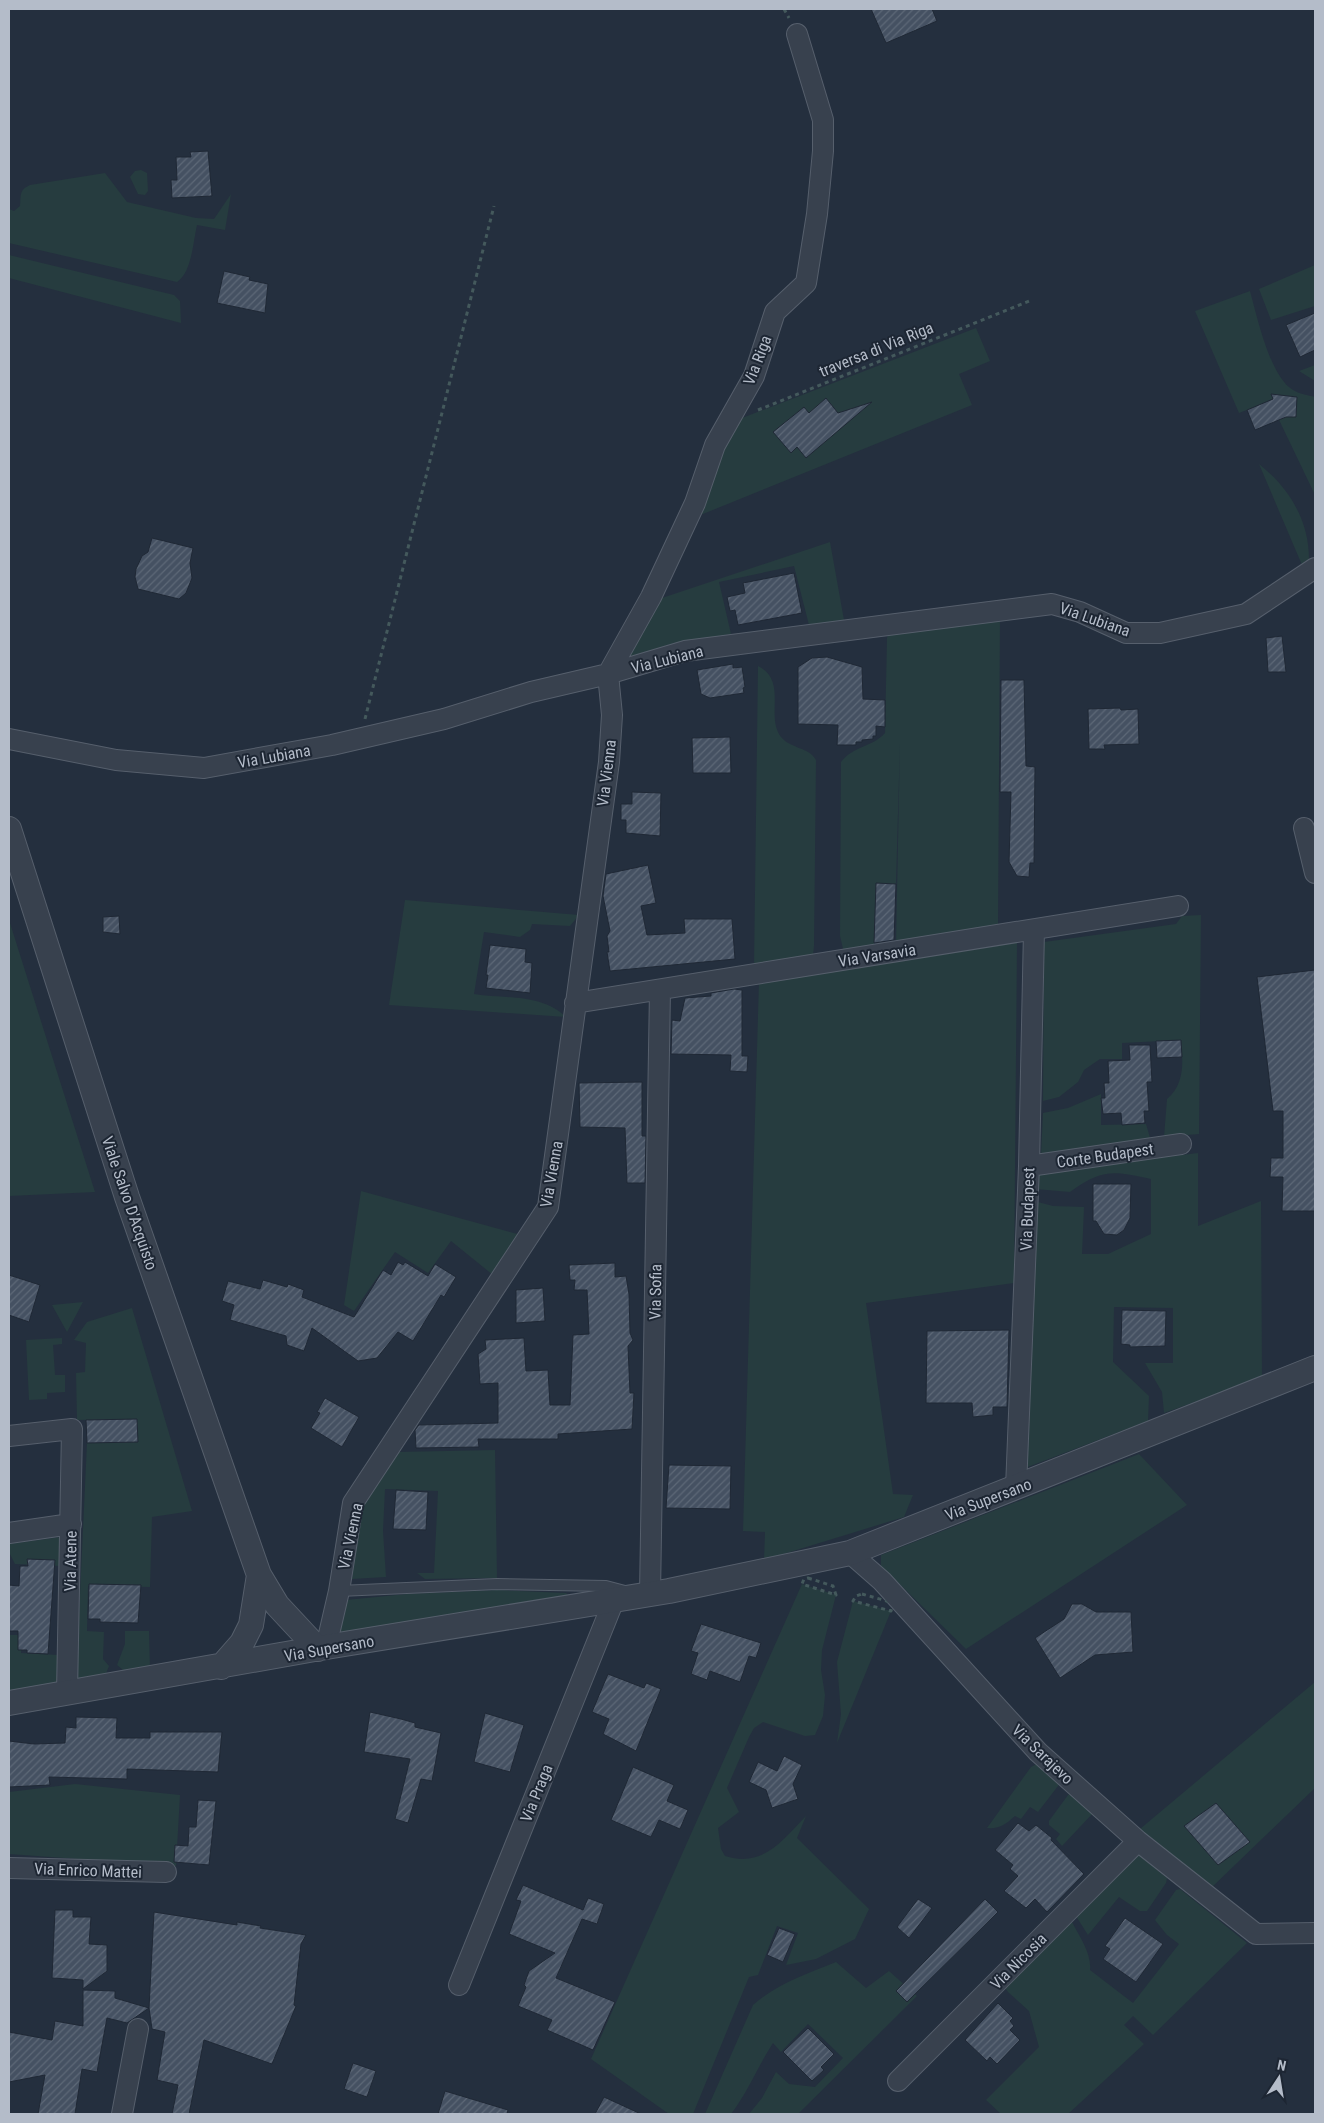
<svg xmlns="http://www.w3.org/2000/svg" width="1324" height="2123" font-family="'Roboto Condensed',sans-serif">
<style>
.green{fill:#263c3f}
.building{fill:url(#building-hatch);stroke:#1f2835}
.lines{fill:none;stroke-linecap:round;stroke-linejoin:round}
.service-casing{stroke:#565f6c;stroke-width:12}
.minor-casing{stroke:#565f6c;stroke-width:22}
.tertiary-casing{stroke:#565f6c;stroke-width:26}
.path{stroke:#44595c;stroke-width:3;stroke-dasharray:4 4;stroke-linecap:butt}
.service{stroke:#38414e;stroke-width:10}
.minor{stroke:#38414e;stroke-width:20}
.tertiary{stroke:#38414e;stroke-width:24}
.labels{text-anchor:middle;stroke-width:4;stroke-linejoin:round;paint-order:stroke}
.street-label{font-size:16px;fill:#b4bcc9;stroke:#1d2633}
</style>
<defs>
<pattern id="building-hatch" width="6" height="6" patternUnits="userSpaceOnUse" patternTransform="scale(1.25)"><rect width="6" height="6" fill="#455162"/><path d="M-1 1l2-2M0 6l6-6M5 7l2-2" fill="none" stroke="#5d6877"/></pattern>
</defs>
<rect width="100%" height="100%" fill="#242f3e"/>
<path class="green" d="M141,170l6,3 1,18 -3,4 -7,-1 -8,-17 5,-6z
M105,173l22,29 69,16 18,1 17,-25 -6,36 -28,-5c-4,17 -5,47 -20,57l-168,-39v-34l5,2 6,-5c1,-11 -1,-16 10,-21z
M9,255l165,40 6,6 1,22 -172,-45z
M1315,265v41l-44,14 -12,-31z
M1250,291c7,25 20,86 43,99 6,4 15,5 22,7v98l-45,-94 -31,12 -44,-102z
M976,328l14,33 -31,13 13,31 -274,111 21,-66 18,-30z
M1315,365v16l-16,-10z
M1259,464c30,24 50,56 50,95l-7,6z
M830,542l14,78 -35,5 -15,-59 -75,16 12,52 -60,10 -48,15 33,-59z
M1000,615l-2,311 -102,18 4,-202 -4,142h-20l-2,62 -30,7 -4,-17 1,-174c12,-16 32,-15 44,-29l2,-95 1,-4z
M758,666c30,15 7,50 23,71 10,12 28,10 35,23l-2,186 -1,9 -59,11z
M405,900l174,15 -9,11 -38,-2 -2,6 -10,7 -36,-5 -10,62c31,5 67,-1 92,23l-177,-12z
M1201,915l-2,219 -35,3 3,-38c18,-15 16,-37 14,-59l-59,3v16h-22l-16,11 -6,12 -19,15 -16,4 1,-159 132,-18 6,-8z
M9,920l86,272 -86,4z
M1017,942l-3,341 -148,20 27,191 20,1 -9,22 -140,43 1,-28 -22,-1 16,-550z
M1101,1094v31l45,-1 5,17 -110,14 2,-42 25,-5z
M1198,1153v73l63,-25 1,177 -98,35 -2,-21 -17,-29h28v-55l-59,-1 -1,55 36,34 -1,25 -123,47 9,-267 19,5 31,1 -2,47h26l43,-20v-55c-36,-8 -49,-11 -81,13l-35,-3v-16z
M361,1191l160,44 -28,40 -42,-34 -23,32 -33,-21 -41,59 -10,-6z
M83,1302l-16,30 -15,-27z
M132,1308l60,203 -40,6 -2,70 -62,-1 -1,45 17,1 -1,27 6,7 -4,10 -29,5 11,-238 50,-1v-23l-60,1 -1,-47 9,-1 1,-29 -12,-3 13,-18z
M62,1338v6l-9,1 2,30h10v17l-18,1v6l-18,1 -3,-60z
M495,1450l2,128 -72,1 -8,-6h17l4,-82 -53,-2 -2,42 3,46 -34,2 7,-67 38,-60z
M1139,1454l48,51 -221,144 -85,-83v-11z
M61,1537v29l-46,-2 -6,-12v-8z
M802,1584l34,11 -14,55 -1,20 4,25 -2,21 -8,19 -10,1 -42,-14 -9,6 -5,9 -22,51 12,24 -21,16 3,21 4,7c38,12 57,-15 81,-40l-9,22 72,71 -14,30 -39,20 -30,6 12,-32 -21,-7 -19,49 -9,2 -56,137h-24l-78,-55z
M497,1590l69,3 6,6 -237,36 11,-35 61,-6z
M853,1601l38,10 -54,132 4,-29 -4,-52z
M125,1631h24l1,38 -22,5 -11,-9 8,-21z
M9,1635h13l-1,18 37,2v32l-49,7z
M1315,1682v106l-105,101 -70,-60z
M1039,1763l21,16 -2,7 -20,26 -8,-5 -9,12 -6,-3c-9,8 -15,13 -28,12l44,-61z
M75,1784l105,11 -4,71 -167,-12v-62z
M1073,1793l21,19 -32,34 -6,-7 4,-5 -11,-9v-4l19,-26z
M1135,1852l32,26 -1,5 -19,28h-7l-21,-14 -31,38 -14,-22z
M1180,1889l67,54 -94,92 -20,-19 -9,9 20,19 -76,70h-67l-15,-14 53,-53 -10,-36 -21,-19 -5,-7 64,-65 5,2c7,14 20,32 18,48l43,33 46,-59 -12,-9 -12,-15 21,-30z
M836,1962l30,26 23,-17 28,25 -119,118h-49l13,-16 14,-26 13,12 26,3 28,-29 -35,-34 -27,28 -8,-9c-15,23 -25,49 -42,71h-26l48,-109c24,-21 53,-31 83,-43z"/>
<path class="building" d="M871,9h61l5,12 -51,22z
M208,151l4,45 -40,2 -1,-18h6l-1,-23h15l-1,-5z
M224,271l26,6 -1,3 19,4 -3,29 -48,-10z
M1315,313v37l-15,7 -14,-32z
M1271,394l26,3 -1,20h-10l-31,13 -8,-20 26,-11z
M826,398l12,15 34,-11 -66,56 -9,-11 -6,6 -18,-21 31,-25 5,6z
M152,538l41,10 -3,15 2,15 -6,15 -7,6 -41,-10 -3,-12 1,-8 6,-13 6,-4z
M794,573l8,40 -64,12 -3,-15 -5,1 -3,-14 18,-4 -2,-10z
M1282,636l4,36h-18l-2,-34z
M827,657l35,10 1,32 22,1v27l-9,-1v10h-3v3l-11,1v2h-6v3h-19l1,-20 -40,-1v-57l14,-9z
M733,664v4l9,-1 3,20 -2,1 1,5 -34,5 -9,-4 -4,-24z
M1001,680h23l2,86 9,1 -1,96h-4l-1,14 -12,-1 -8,-14 2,-70h-11z
M1120,708l1,2 17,-1 1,35 -35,1 1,4h-16l-1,-40z
M730,737l1,36h-38l-1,-35z
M632,792l29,1 -1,43 -34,-3v-13h-5v-16h11z
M648,865l8,38 -15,3 6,29 38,-2 -1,-14h48l3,40 -125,12 -3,-19h2l-2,-16 3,-5 -7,-35 3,-22z
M876,883l20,1 -2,56 -20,3z
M119,916l1,18 -17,-2v-15z
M490,945l36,4 -1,13 7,1 -2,30 -44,-5 2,-13h-2z
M1315,970v241h-33l1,-34h-13l1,-19h12v-47h-10l-16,-134z
M734,989l8,1v66h6l-1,16 -17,-1 1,-16 -60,-1 1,-34 8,1 5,-23 26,-2v-3z
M1181,1040l1,17 -25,1 -1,-17z
M1129,1045h21l2,37h-5l2,29h-5l1,12 -23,2 -1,-12 -18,1 -2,-16h4l-1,-15h5l-1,-22 22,-1z
M642,1082v54h4l-1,47h-18l-2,-55 -45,-1 -1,-44z
M1093,1184h38l-1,34 -6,12 -7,5 -13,-1 -8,-13h-3z
M398,1262l5,3 2,-3 23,14 7,-12 21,13 -12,20 -3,-2 -28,46 -15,-9 -21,26 -19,3 -46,-33 -8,23 -17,-6 -1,-9 -56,-16 4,-15 -12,-4 6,-20 32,8 3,-9 24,7 1,-3 16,6 -2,7 52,20 29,-47 8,5z
M615,1263v14l11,-1 3,18 1,39 3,7 -5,6 2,47h4l-2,36 -74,5v5h-80l1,8 -63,1 -1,-18 4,-5 79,-2v-40l-18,1 -2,-30 8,-5 -1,-9 39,-2 2,33 22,-1 2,35h20l3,-70 16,-1 -2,-44h-13l1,-10h-5l-1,-15z
M9,1275l31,10 -11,37 -20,-7z
M543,1288l2,33 -29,2v-33z
M1122,1310l44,1 -1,35 -35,1v-2l-9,-1z
M1009,1330l-2,77h-14v8l-20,2 -1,-14h-46l1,-72z
M325,1398l34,19 -17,30 -31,-19 9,-15 -3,-1z
M137,1419l1,23 -51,1 -1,-23z
M669,1465l62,1 -1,43 -64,-1z
M396,1490l32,2 -2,38 -33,-1z
M27,1559l28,1 -7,94 -21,-1v-3h-9v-19h-9v-46l10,1 1,-20h8z
M89,1584l52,1 -3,38 -38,-1v-3h-12z
M1072,1604h10l14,8h35l2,40 -38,3 -35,23 -25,-40 29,-19z
M701,1624l60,19 -5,15 -7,-2 -9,26 -30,-11 -3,9 -16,-6 7,-21 -7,-2z
M608,1674l36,14 2,-5 15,6 -25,62 -33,-17 6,-15 -17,-7z
M370,1712l31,7 14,4v4l26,6 -9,48 -11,-2 -13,44 -13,-4 15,-60 -46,-7z
M485,1713l39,12 -14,47 -36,-10z
M76,1717l41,1 -1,20h34v-6h72l-4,40 -91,-3v10l-78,-2 1,8 -41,2v-46l25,3 31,-1 1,-16 10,1z
M784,1756l18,9 -9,19 5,15 -26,9 -6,-18 -17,-8 9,-20 19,9z
M633,1767l41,18 -7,16 21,9 -8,19 -21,-9 -8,17 -40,-17z
M198,1800l18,1 -7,64 -35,-3 1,-17 13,1 1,-19h7z
M1216,1803l34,39 -32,23 -34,-39z
M1018,1823l11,8 7,-6 16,13 -1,2 33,34 -37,38 -12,-13 -9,9 -22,-17 14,-15 -8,-7 3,-4 -18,-15z
M523,1885l60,25 5,-12 16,6 -7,20 -15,-5 -26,59 59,24 -22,48 -46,-20 5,-10 -34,-14 8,-19 -2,-2 5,-14 26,-18 -46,-19 12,-33 -5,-1z
M918,1899l14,9 -23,30 -12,-11z
M985,1899l13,13 -91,90 -11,-11z
M55,1910h18v7h18l-2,27 18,1v26l-24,18v-9l-31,-2z
M154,1912l83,13v-3l24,4 -1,2 46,7 -5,9 -7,61 2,1 -24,58 -68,-24 -15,74h-17l6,-29 -21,-5 8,-48 -13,-3 -3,-21z
M1125,1918l38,26 -27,38 -33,-23 7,-10 -5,-3z
M779,1928l16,6 -12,28 -16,-7z
M83,1990l32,1v7l34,10 -22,15 -20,-5 -10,54 -15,-3 -7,45h-37l7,-39 -36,7v-50l43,8 3,-19 28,5z
M998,2003l15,15 -3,3 4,5 -4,4 10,10 -23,24 -7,-7 -3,4 -22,-21z
M808,2028l26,26 -13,13 3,3 -12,11 -29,-29z
M353,2063l23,8 -9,26 -23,-8z
M445,2091l63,19 -1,4h-69z
M604,2097l37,17h-46z"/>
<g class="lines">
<g class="service-casing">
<path id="service" d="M339,1591l158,-7 109,2 19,5"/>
</g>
<g class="minor-casing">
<path id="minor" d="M9,739l107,21 88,8 128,-23 112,-26 87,-27 77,-18 77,-23 367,-47 28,8 46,21h34l86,-19 69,-46
M1304,828l11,45
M575,1003l603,-97
M1029,1166l152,-22
M9,1436l63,-7 -5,264
M1016,1488l13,-322 5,-236
M9,1533l62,-9
M850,1553l32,28 156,171 100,89 118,93 59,-1
M650,1594l10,-604
M326,1647l13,-56 14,-88 195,-296 61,-445 3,-47 -4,-41 43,-77 44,-94 20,-58 39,-69 21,-64 31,-29 11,-69 6,-63v-31l-26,-86
M9,1868l157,4
M459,1985l155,-385
M898,2081l240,-240
M122,2114l16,-85"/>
</g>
<g class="tertiary-casing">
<path id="tertiary" d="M9,829l118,368 132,378 18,30 41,44
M221,1667l21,-24 9,-18 8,-50
M9,1703l317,-56 343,-56 181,-38 465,-185"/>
</g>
<path class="path" d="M784,9l5,9
M758,410l274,-110
M365,719l129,-513
M808,1578l25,8 3,9 -34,-11 2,-5z
M862,1594l32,9 -3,8 -38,-10 3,-5z"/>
<use href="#service" class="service"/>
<use href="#minor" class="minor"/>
<use href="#tertiary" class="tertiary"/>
</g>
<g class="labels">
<g class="street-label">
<text transform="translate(876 349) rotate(-22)" y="6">traversa di Via Riga</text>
<text transform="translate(757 360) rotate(-69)" y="6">Via Riga</text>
<text transform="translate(1095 619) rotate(19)" y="6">Via Lubiana</text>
<text transform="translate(667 659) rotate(-14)" y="6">Via Lubiana</text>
<text transform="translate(274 756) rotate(-10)" y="6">Via Lubiana</text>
<text transform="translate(606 773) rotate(-83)" y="6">Via Vienna</text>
<text transform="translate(877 955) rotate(-9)" y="6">Via Varsavia</text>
<text transform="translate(1105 1155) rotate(-8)" y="6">Corte Budapest</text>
<text transform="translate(551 1174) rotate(-80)" y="6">Via Vienna</text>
<text transform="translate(130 1203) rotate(71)" y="6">Viale Salvo D'Acquisto</text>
<text transform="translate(1027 1209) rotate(-88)" y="6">Via Budapest</text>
<text transform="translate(655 1292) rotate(-89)" y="6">Via Sofia</text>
<text transform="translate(988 1499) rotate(-21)" y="6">Via Supersano</text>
<text transform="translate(350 1536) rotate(-78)" y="6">Via Vienna</text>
<text transform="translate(70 1561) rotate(-89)" y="6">Via Atene</text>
<text transform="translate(329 1648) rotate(-10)" y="6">Via Supersano</text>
<text transform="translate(1043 1754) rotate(44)" y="6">Via Sarajevo</text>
<text transform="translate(536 1793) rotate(-68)" y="6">Via Praga</text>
<text transform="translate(88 1870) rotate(2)" y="6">Via Enrico Mattei</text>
<text transform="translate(1018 1961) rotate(-45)" y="6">Via Nicosia</text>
</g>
</g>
<rect width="1324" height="2123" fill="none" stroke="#b4bcc9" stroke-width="20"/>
<g transform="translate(1279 2078) rotate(12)" stroke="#1d2633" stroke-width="4" paint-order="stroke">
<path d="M0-4L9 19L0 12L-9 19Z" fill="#b4bcc9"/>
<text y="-8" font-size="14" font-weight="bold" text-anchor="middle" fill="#b4bcc9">N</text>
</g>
</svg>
